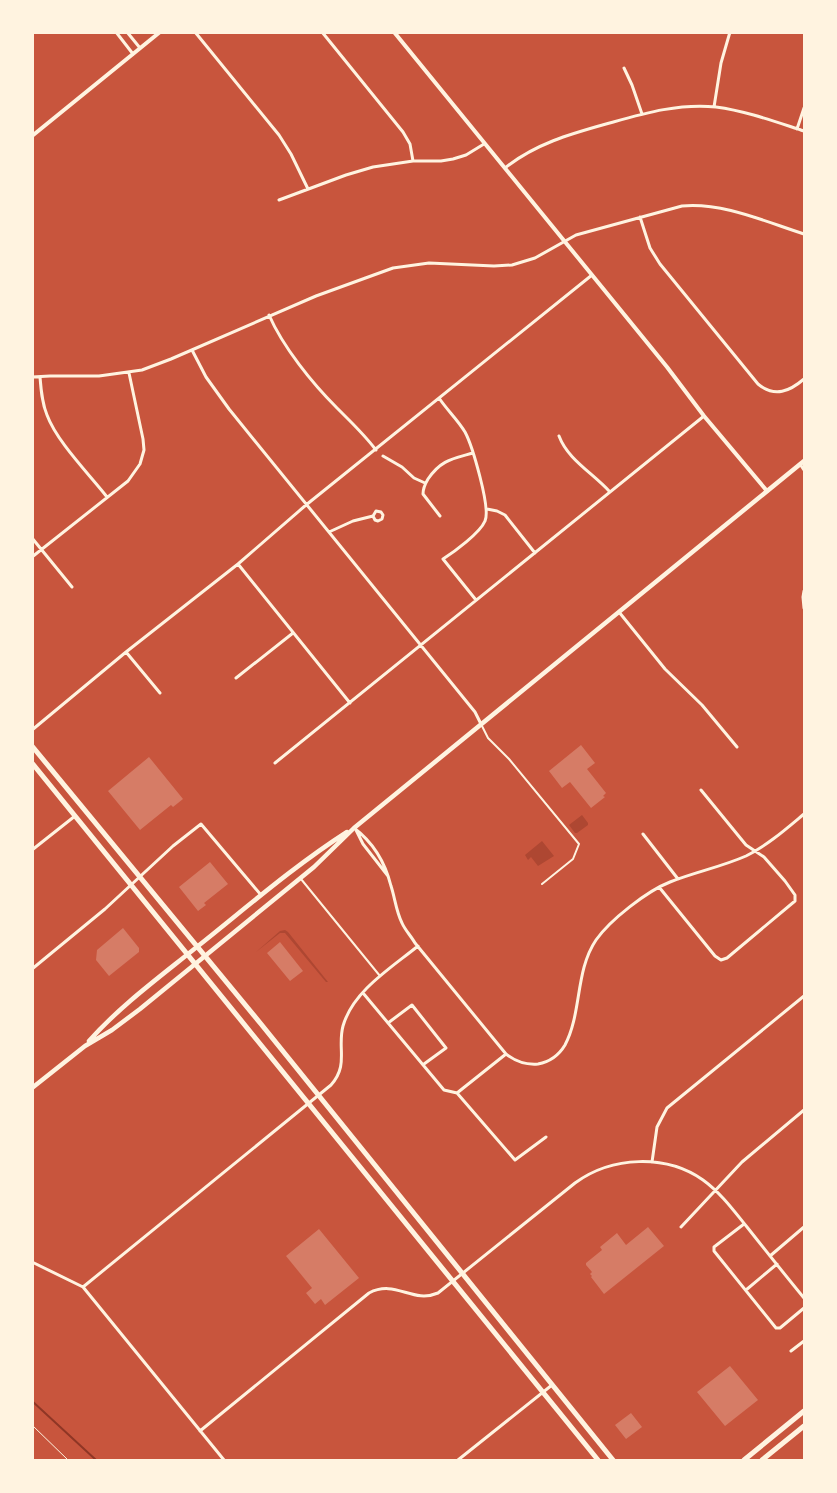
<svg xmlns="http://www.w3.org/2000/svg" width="837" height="1493" font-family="'Titillium Web',sans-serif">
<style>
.green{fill:#ae4732}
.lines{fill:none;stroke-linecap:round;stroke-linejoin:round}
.stream{stroke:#8f3625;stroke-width:2}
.building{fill:#d67c66}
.path{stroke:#fff3e0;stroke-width:1}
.service{stroke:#fff3e0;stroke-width:2}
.minor{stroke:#fff3e0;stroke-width:3}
.tertiary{stroke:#fff3e0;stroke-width:4}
.secondary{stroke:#fff3e0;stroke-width:4.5}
.primary{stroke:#fff3e0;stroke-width:5}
</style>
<rect width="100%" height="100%" fill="#c8553d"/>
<path class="green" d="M582,815l6,8v2l-11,8h-2l-6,-8z
M542,841l12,15 -16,10 -7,-9 -3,3 -3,-5z
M285,930l3,2 40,50h-2l-41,-49h-5l-24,19 24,-21z"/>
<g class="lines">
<path class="stream" d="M32,1401l64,59"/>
</g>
<path class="building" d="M581,745l14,18 -8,6 19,24 -3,3 2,1 -14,11 -21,-26 -8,6 -13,-17z
M149,757l34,42 -10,8 -2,-2 -31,25 -32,-39z
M210,862l18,22 -24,19 2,2 -8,6 -19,-24z
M123,928l16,20v4l-30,24 -13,-16 1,-10z
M280,942l23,29 -13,10 -23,-28z
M648,1227l16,19 -60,48 -13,-17 1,-1 -2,-2 2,-2 -6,-7v-2l16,-13 -2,-3 17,-14 9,12z
M319,1229l40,49 -34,27 -4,-6 -6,5 -9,-11 6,-5 -26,-32z
M730,1366l28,34 -33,26 -28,-34z
M631,1413l11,14 -16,12 -11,-14z"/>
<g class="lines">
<path class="path" d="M32,1425l36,35"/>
<path class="service" d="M482,726l6,12 21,21 70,85 -6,15 -31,25
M301,879l79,97"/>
<path class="minor" d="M116,32l17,22
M127,32l13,16
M195,32l84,103 12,19 17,35
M322,32l81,100 7,12 3,17
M624,68l8,17 10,29
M714,107l7,-44 9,-31
M797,129l7,-21
M505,168c30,-24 65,-34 101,-44 36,-10 72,-21 110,-17 30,4 60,15 88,24
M279,200l67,-25 27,-8 40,-6h28l12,-2 13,-4 18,-11
M640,217l10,31 10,16 98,120c17,14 32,7 46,-5
M269,315c14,32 43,68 68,93 14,14 27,26 39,42
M192,350l14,27 23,32 246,303 6,12
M32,377l18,-1h49l43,-6 29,-11 145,-63 77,-28 36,-5 65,3 18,-1 23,-7 41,-23 106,-29c40,-4 84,16 122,28
M40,377c1,13 2,26 7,38 10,27 42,59 60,82
M439,398c8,12 19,22 26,34 7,13 26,76 20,89 -5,12 -31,31 -42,38l33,41
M559,436c9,24 34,37 51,56
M383,456l19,11 12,11 11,5
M800,464l4,6
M487,509l10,2 8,4 30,38
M440,516l-17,-22c0,-6 2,-10 5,-15 13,-19 24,-20 45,-26
M329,532l24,-11 20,-5 3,-5 5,1 2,3 -1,4 -4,2 -3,-1 -2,-4
M32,538l40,49
M32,557l96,-76 12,-17 4,-14 -1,-11 -14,-66
M238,564l112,139
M804,591l-1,6 1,11
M619,612l46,57 37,36 35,42
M126,652l34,41
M236,678l57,-45
M32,730l94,-78 112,-88 68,-59 286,-230
M275,763l429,-347
M354,828c20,15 31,34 37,58 4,12 5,25 11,37 3,7 9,13 13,20l91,111c9,7 20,11 32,10 11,-2 21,-9 27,-19 17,-32 10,-74 31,-105 14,-20 51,-49 74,-58 25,-10 51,-15 76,-26 22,-11 40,-27 58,-42
M355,828l8,16 25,32
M643,834l35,45
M32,850l43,-34
M659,887l56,69 6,4 6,-2 68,-57v-6l-10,-14 -21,-24 -18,-12 -45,-55
M32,969l73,-60 68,-63 28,-22 60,71
M363,993l81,97 13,3
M388,1023l24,-18 34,43 -22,16
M506,1054l-49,39 58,67 31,-23
M652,1162l5,-35 10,-19 137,-112
M744,1224l-30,23v4l62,77h4l24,-20
M681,1227l61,-65 62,-52
M770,1256l34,-29
M32,1262l51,25 141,173
M83,1287l248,-202c18,-20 6,-37 12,-59 10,-35 48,-58 75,-80
M746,1290l31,-26
M791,1351l13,-10
M200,1431l169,-138c27,-14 43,11 69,0l137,-110c37,-27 91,-29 128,-3 18,13 31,31 44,47 19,24 38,48 57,71
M458,1460l94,-75"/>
<path class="tertiary" d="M394,32l273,335 37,49 63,75
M32,136l128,-104"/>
<path class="secondary" d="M89,1041c32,-36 72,-65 109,-95 49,-39 96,-80 149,-114
M32,1088l53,-42 27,-16 28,-21 174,-142 40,-39 450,-367"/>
<path class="primary" d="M32,746l229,278 352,436
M32,763l566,697
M744,1460l60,-49
M762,1460l42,-34"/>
</g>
<rect width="837" height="1493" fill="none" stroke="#fff3e0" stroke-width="68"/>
</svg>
